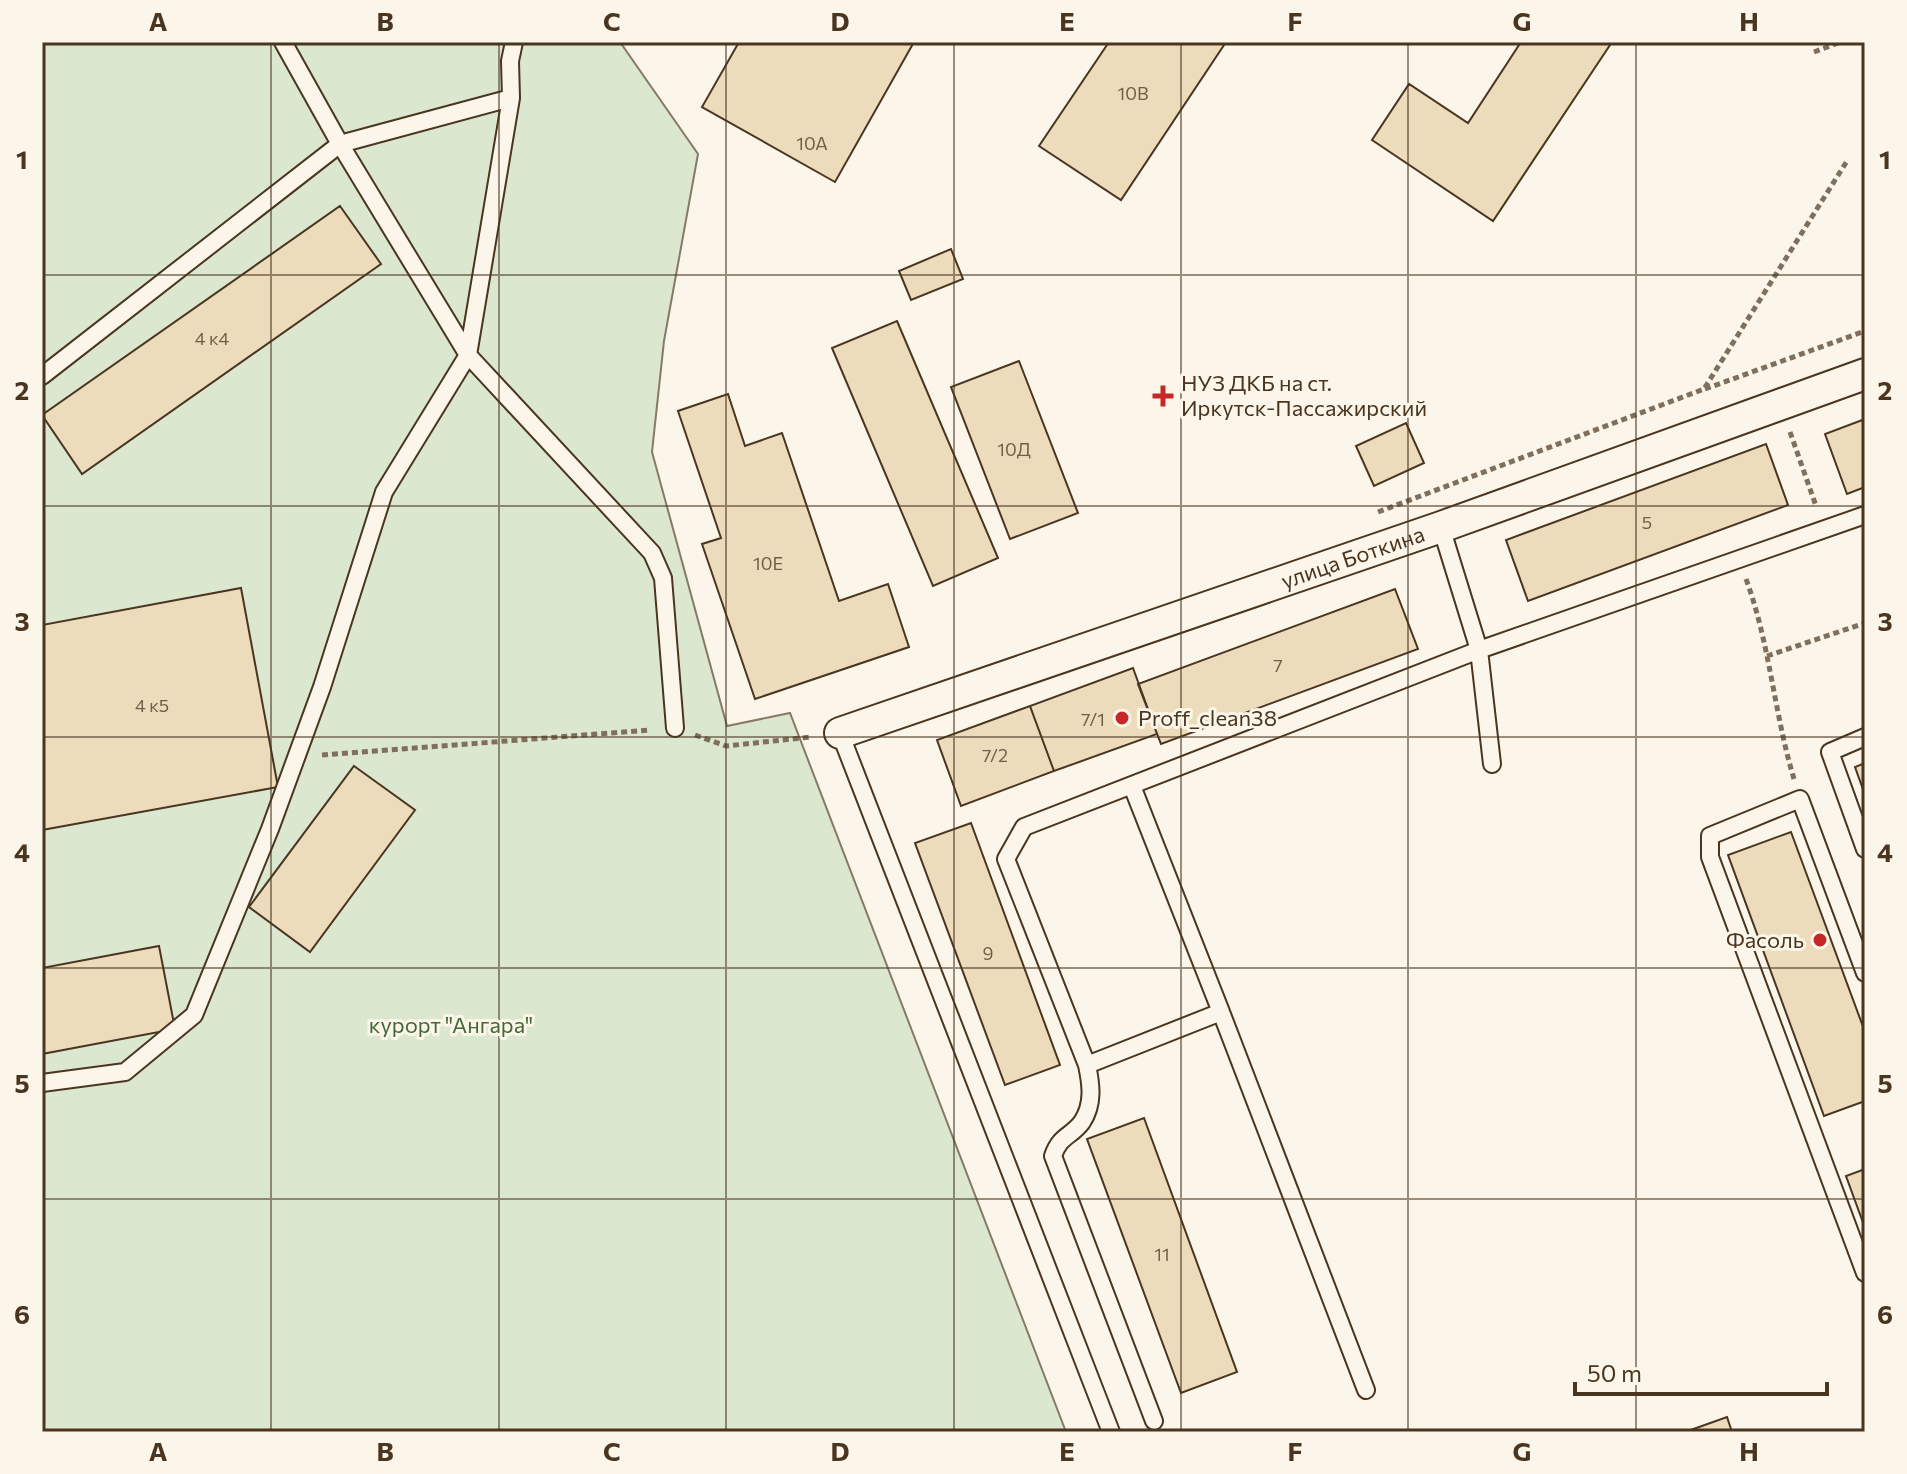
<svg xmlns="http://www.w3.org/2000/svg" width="1907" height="1474" font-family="Commissioner,sans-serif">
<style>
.green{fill:#dce7d0;stroke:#887966;stroke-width:2}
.building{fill:#ecdcbc;stroke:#4a3520;stroke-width:2}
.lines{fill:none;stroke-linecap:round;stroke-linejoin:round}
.lane-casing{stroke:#4a3520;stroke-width:20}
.street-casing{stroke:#4a3520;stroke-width:34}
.path{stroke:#7f6f5c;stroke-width:5;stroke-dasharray:6 4;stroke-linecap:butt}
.lane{stroke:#fbf6e9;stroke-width:16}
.street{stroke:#fbf6e9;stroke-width:30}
.grid{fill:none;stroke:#4a3520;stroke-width:2;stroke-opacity:0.55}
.poi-dot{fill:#c62828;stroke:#fbf6e9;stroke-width:3}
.labels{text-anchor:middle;stroke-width:6;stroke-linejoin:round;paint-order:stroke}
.number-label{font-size:18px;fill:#725f47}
.poi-label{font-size:22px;fill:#4a3520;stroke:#fbf6e9;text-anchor:start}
.street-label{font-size:22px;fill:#4a3520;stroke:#fbf6e9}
.park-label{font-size:22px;fill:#436837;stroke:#fbf6e9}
.neatline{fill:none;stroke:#4a3520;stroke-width:3}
.grid-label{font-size:26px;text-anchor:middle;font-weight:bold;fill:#4a3520}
</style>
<rect width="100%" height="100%" fill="#fbf6e9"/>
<path class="green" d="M42,42h578l78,112 -34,187 -12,111 75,274 63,-13 276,719h-1024z"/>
<path class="building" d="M739,42h175l-79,140 -133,-75z
M1109,42h117l-105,158 -82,-54z
M1521,42h91l-119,179 -121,-81 37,-56 59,39z
M340,206l41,58 -299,210 -40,-59z
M951,249l12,30 -52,21 -12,-29z
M897,321l101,237 -65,28 -101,-238z
M1019,361l59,152 -68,26 -59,-152z
M728,394l17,52 37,-13 57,168 49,-17 21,63 -154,52 -53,-155 19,-6 -43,-127z
M1865,419v68l-18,7 -22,-60z
M1406,423l18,40 -50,23 -18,-40z
M1766,444l22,61 -260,96 -22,-61z
M241,588l37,199 -236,43v-205z
M1395,589l23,60 -257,95 -23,-60z
M1133,668l24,66 -103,37 -24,-65z
M1030,706l24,65 -93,35 -24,-66z
M1865,763v32l-10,-28z
M354,766l61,44 -105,142 -61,-45z
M971,823l89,242 -55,20 -90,-242z
M1791,832l74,200v69l-41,15 -96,-261z
M159,946l16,83 -133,25v-86z
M1144,1118l93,254 -56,21 -94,-254z
M1865,1169v59l-19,-52z
M1727,1417l5,15h-47z"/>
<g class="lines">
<g class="lane-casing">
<path id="lane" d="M511,98l-171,46 128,211 43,-257 -1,-37 4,-19
M42,376l298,-232 -57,-102
M1441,527l38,123 386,-135
M840,733l271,699
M1865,737l-35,15 35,97
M1865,973l-65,-174 -90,37v21l155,416
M1221,1012l145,378
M1087,1065l134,-53 -89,-226
M42,1083l83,-11 69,-57 76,-186 52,-142 62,-195 84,-137 184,198 11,25 12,150
M1154,1421l-101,-265c7,-21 18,-19 29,-34 12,-18 9,-38 5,-57l-81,-206 18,-32 455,-177 13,114"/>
</g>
<g class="street-casing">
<g id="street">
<path id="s1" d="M840,733l601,-206 424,-153"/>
</g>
</g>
<path class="path" d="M1814,52l24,-9
M1705,389l160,-58
M1790,432l26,74
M1378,512l326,-123 143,-228
M1746,579c24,65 28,134 48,200
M1767,656l98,-33
M695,735l31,11 85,-9
M322,755l329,-25"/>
<use href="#lane" class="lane"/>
<use href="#street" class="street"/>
</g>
<path class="grid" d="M271,42v1390M499,42v1390M726,42v1390M954,42v1390M1181,42v1390M1408,42v1390M1636,42v1390M42,275h1823M42,506h1823M42,737h1823M42,968h1823M42,1199h1823"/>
<g class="poi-dot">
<path d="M1159 384h8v8h8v8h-8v8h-8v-8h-8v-8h8z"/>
<circle cx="1122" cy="718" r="8"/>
<circle cx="1820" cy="940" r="8"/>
</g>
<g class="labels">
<g class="number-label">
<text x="1133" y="100">10В</text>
<text x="812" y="150">10А</text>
<text x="212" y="345">4 к4</text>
<text x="1014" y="456">10Д</text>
<text x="1647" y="529">5</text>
<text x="768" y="570">10Е</text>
<text x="1278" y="672">7</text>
<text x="152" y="712">4 к5</text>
<text x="1093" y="726">7/1</text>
<text x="995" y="762">7/2</text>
<text x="988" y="960">9</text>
<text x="1162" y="1261">11</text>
</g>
<g class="poi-label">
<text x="1181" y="391">НУЗ ДКБ на ст.<tspan x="1181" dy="25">Иркутск-Пассажирский</tspan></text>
<text x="1138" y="726">Proff_clean38</text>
<text x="1804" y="948" text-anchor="end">Фасоль</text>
</g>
<g class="street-label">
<text dy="8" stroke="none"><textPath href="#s1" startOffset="542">улица Боткина</textPath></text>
</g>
<g class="park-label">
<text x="451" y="1033">курорт "Ангара"</text>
</g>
</g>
<rect width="1907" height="1474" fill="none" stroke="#fbf6e9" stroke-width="88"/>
<path d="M1575 1382v12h252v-12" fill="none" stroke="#4a3520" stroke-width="4"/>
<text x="1587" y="1382" font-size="24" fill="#4a3520" stroke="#fbf6e9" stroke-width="6" paint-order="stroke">50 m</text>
<rect x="44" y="44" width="1819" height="1386" class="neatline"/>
<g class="grid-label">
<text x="158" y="31">A</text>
<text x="385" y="31">B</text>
<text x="612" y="31">C</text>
<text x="840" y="31">D</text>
<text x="1067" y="31">E</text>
<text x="1295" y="31">F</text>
<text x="1522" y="31">G</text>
<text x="1749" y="31">H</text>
<text x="22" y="169">1</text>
<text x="1885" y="169">1</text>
<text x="22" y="400">2</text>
<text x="1885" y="400">2</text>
<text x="22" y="631">3</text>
<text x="1885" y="631">3</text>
<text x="22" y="862">4</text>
<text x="1885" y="862">4</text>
<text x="22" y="1093">5</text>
<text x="1885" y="1093">5</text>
<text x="22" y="1324">6</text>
<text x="1885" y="1324">6</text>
<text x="158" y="1461">A</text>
<text x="385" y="1461">B</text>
<text x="612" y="1461">C</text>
<text x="840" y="1461">D</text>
<text x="1067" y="1461">E</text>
<text x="1295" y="1461">F</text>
<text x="1522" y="1461">G</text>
<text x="1749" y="1461">H</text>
</g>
</svg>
